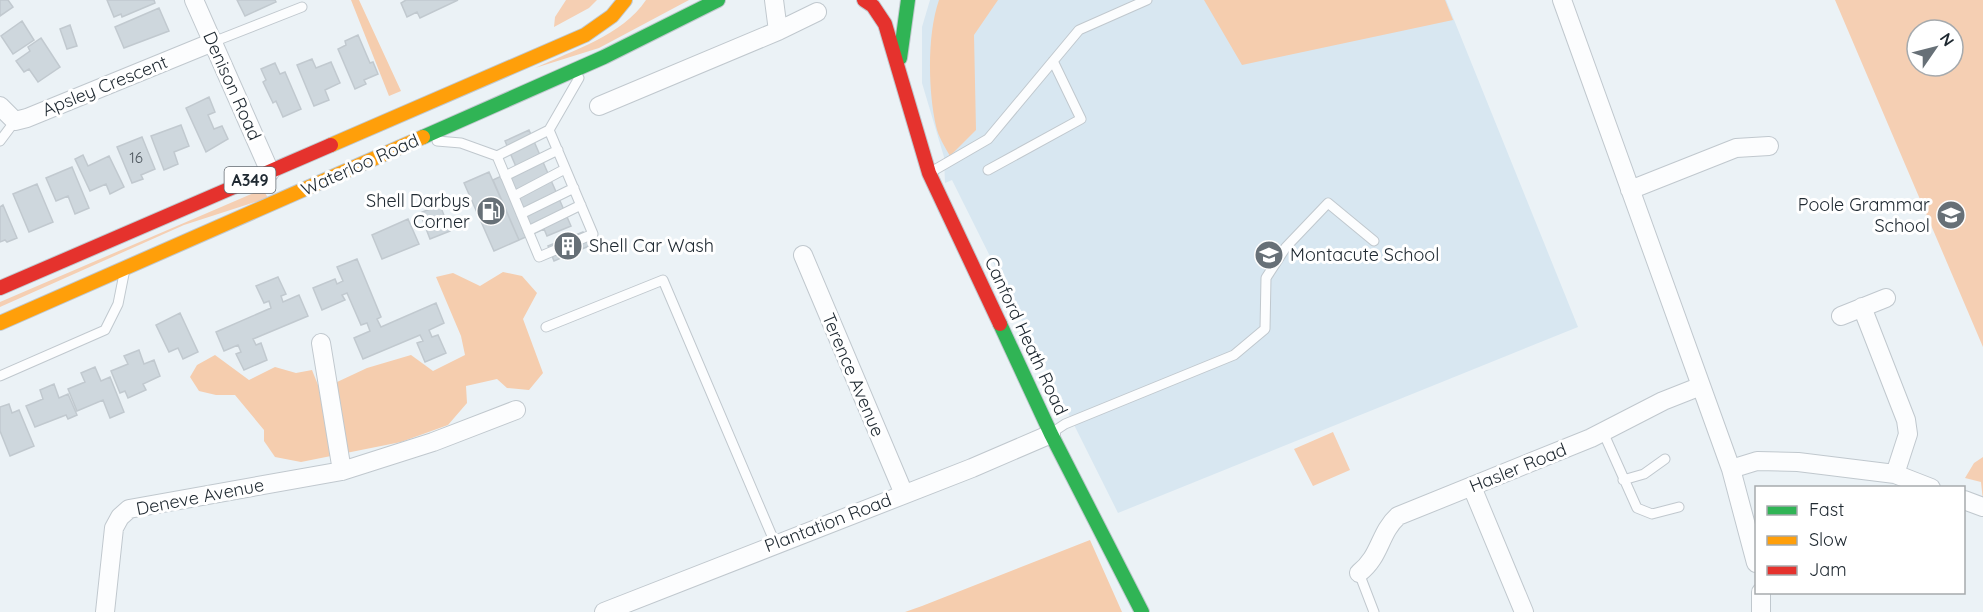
<svg xmlns="http://www.w3.org/2000/svg" width="1983" height="612" font-family="Quicksand,sans-serif">
<style>
.built{fill:#d8e7f1}
.green{fill:#f5cfb3;fill-rule:evenodd}
.forest{fill:#f5cdae}
.building{fill:#ced7dd;stroke:#c1c9cf;stroke-width:1.5}
.lines{fill:none;stroke-linecap:round;stroke-linejoin:round}
.lane-casing{stroke:#c0c8ce;stroke-width:11}
.street-casing{stroke:#c0c8ce;stroke-width:20}
.fast-casing{stroke:#c0c8ce;stroke-width:16}
.slow-casing{stroke:#c0c8ce;stroke-width:16}
.jam-casing{stroke:#c0c8ce;stroke-width:16}
.lane{stroke:#fcfdfe;stroke-width:9}
.street{stroke:#fcfdfe;stroke-width:18}
.fast{stroke:#30b455;stroke-width:14}
.slow{stroke:#ff9f0a;stroke-width:14}
.jam{stroke:#e5322d;stroke-width:14}
.labels{text-anchor:middle;stroke-width:6;stroke-linejoin:round;paint-order:stroke}
.number-label{font-size:15px;fill:#4c555d}
.shield{fill:#fff;stroke:#636a70;stroke-width:1.5}
.shield-label{font-size:16px;font-weight:bold;fill:#202a32}
.street-label{font-size:18px;fill:#202a32;stroke:#fff}
.poi-label{font-size:18px;fill:#202a32;stroke:#fff;text-anchor:end}
</style>
<rect width="100%" height="100%" fill="#ebf2f6"/>
<path class="built" d="M930,0h516l132,327 -460,186 -166,-333 -7,3 -1,-26 -22,-74v-56z"/>
<path class="green" d="M566,0h31l-8,8 -35,19 1,-10z
M646,0h43l-90,48 -64,20c38,-18 87,-32 111,-68z
M1835,0h148v347zM1917,30h36v36h-36z
M263,189l5,9 -84,27 -184,82v-5z
M1333,432l17,38 -37,16 -19,-37z
M1983,457v44l-2,-19 -16,-4 9,-15z"/>
<path class="forest" d="M351,0h8l42,91 -12,5z
M939,0h59l-24,35 2,95 -26,26c-5,-9 -12,-20 -14,-30 -8,-35 -9,-92 3,-126z
M1204,0h241l8,20 -211,45z
M503,272l19,4 15,17 -14,26 20,54 -14,17 -22,-2 -10,-9 -31,7 1,17 -19,22 -47,17 -100,20 -26,-5 -11,-16v-11l-29,-35h-19l-17,-4 -9,-14 7,-12 18,-10 34,25 26,-13 21,6 16,-3 8,20 47,-22 44,-13 22,16 32,-16 -4,-19 -25,-59 17,-4 27,13z
M1090,540l32,72h-217l17,-6z"/>
<path class="building" d="M0,0h8l5,7 -13,9z
M107,0h47l1,3 -33,14 -1,-3 -7,3z
M237,0h38l1,2 -31,14z
M406,0h52l-38,18 -3,-6 -10,5 -6,-14z
M159,8l10,23 -45,17 -9,-21z
M22,21l12,19 -21,14 -12,-18z
M70,25l7,21 -10,3 -7,-20z
M358,35l12,28 3,-1 5,12 -14,6 2,4 -11,5 -17,-40 8,-4 -1,-4z
M41,38l19,29 -22,15 -9,-13 -5,3 -8,-11 14,-10 -2,-4z
M312,59l4,9 15,-6 9,21 -15,7 4,10 -15,6 -17,-41z
M275,63l5,11 5,-2 16,37 -18,8 -7,-16 -3,2 -10,-21 3,-2 -5,-11z
M209,97l6,15 -7,3 6,14 8,-3 6,13 -22,13 -20,-44z
M181,125l8,21 -15,6 4,12 -14,6 -13,-34z
M529,130l42,96 -24,10 -3,-7 -25,11 -26,-60 24,-11 -12,-28z
M142,137l13,32 -14,6 2,4 -11,4 -15,-36z
M83,155l5,11 21,-10 15,31 -14,7 -4,-10 -16,7 -15,-32z
M72,167l17,41 -14,6 -7,-18 -12,5 -10,-23z
M489,172l30,68 -25,11 -30,-68z
M37,184l16,38 -24,10 -16,-38z
M3,205l14,33 -10,4 -2,-2 -5,2v-35z
M440,205l10,26 -20,8 -10,-26z
M408,219l11,25 -37,15 -10,-24z
M583,232l6,14 -35,15 -6,-15z
M357,259l24,58 -4,2 4,8 55,-24 8,20 -15,7 3,7 6,-2 8,18 -21,9 -8,-19 6,-2 -3,-6 -57,24 -9,-21 16,-7 -3,-8 -6,2 -14,-32 -5,2 3,5 -23,10 -9,-22 22,-9 2,5 6,-3 -6,-14z
M278,277l8,17 -5,2 2,6 16,-7 9,21 -55,23 3,6 5,-2 6,17 -23,10 -8,-16 5,-2 -3,-7 -14,6 -8,-19 55,-24 -2,-7 -5,2 -8,-17z
M180,313l18,39 -15,7 -5,-11 -9,4 -13,-27z
M139,350l5,14 10,-4 6,16 -17,8 3,6 -18,8 -3,-7 -5,2 -9,-22 17,-7 -4,-8z
M95,367l6,14 9,-4 14,35 -14,6 -7,-18 -26,11 -9,-22 17,-7 -4,-9z
M54,384l5,14 9,-4 9,21 -9,4 -2,-4 -31,12 -9,-21 17,-7 -3,-9z
M9,404l3,9 7,-3 15,36 -24,10 -10,-25v-24z"/>
<g class="lines">
<g class="lane-casing">
<path id="lane" d="M213,42l89,-35
M0,141l15,-20
M437,141l24,2 36,13 42,101 54,-23 -44,-104
M497,156l52,-26 30,-52
M988,170l93,-51 -28,-58
M931,172l57,-33 91,-109 68,-30
M505,176l53,-26
M514,196l51,-27
M521,214l53,-26
M528,231l53,-26
M546,327l117,-47 112,263
M0,376l105,-46 13,-26 6,-30
M1053,432l12,-8 169,-69 31,-26 1,-51 20,-31 42,-44 46,38
M1603,432l34,76 15,6 27,-7
M1623,480l21,-6 21,-15
M1359,573l15,39"/>
</g>
<g class="street-casing">
<path id="street" d="M194,0l76,172
M774,0l4,31
M1562,0l169,469 25,94
M0,106l15,15 12,-3 186,-76
M599,106l179,-75 39,-19
M1630,190l106,-42 33,-2
M803,255l101,239
M1862,307l44,113 2,14 -13,40
M1841,316l45,-18
M321,343l21,128
M1731,469l26,-8 41,1 97,12 36,14
M1472,487l52,125
M1964,500l19,7
M1359,573c22,-17 20,-40 39,-57l193,-78 72,-37 38,-15
M105,612l9,-84 6,-11 9,-8 213,-38 91,-29 83,-32
M604,612l368,-144 79,-34
M1761,612v-20"/>
</g>
<g class="fast-casing">
<path id="fast" d="M900,58l8,-58
M423,137l181,-80 114,-57
M1000,324l51,110 91,178"/>
</g>
<g class="slow-casing">
<path id="slow" d="M331,145l254,-110 27,-19 13,-16
M0,323l423,-186"/>
</g>
<g class="jam-casing">
<path id="jam" d="M864,0l9,6 12,18 44,149 71,151
M0,288l331,-143"/>
</g>
<use href="#lane" class="lane"/>
<use href="#street" class="street"/>
<use href="#fast" class="fast"/>
<use href="#slow" class="slow"/>
<use href="#jam" class="jam"/>
</g>
<defs>
<g id="fuel-disc" transform="scale(1.5)"><circle r="9.5" fill="#677077" stroke="#fff"/><path d="M-5.5-6h7V0h2V4h1.3V-2.5L3-4.5l.8-.8L6-3V5H2.5V1h-1V6h-7ZM-4.2-4.7v3.2H.2V-4.7Z" fill="#fff"/></g>
<g id="school-disc" transform="scale(1.5)"><circle r="9.5" fill="#677077" stroke="#fff"/><path d="M0-5L7-2L0 1L-7-2ZM-4 1L0 2.5L4 1V4Q0 6-4 4Z" fill="#fff"/></g>
<g id="building-disc" transform="scale(1.5)"><circle r="9.5" fill="#677077" stroke="#fff"/><path d="M-4-6H4V6H1V3H-1V6H-4ZM-2.5-4.3h1.7v1.8h-1.7ZM.8-4.3h1.7v1.8H.8ZM-2.5-1h1.7V.8h-1.7ZM.8-1h1.7V.8H.8Z" fill="#fff"/></g>
</defs>
<g fill-rule="evenodd">
<use href="#fuel-disc" x="491" y="211"/>
<use href="#school-disc" x="1951" y="215"/>
<use href="#building-disc" x="568" y="246"/>
<use href="#school-disc" x="1269" y="255"/>
</g>
<g class="labels">
<g class="number-label">
<text x="136" y="163">16</text>
</g>
<rect class="shield" x="224.5" y="167" width="51" height="26" rx="4.5"/>
<g class="shield-label">
<text x="250" y="186">A349</text>
</g>
<g class="street-label">
<text transform="translate(105 86) rotate(-22)" y="6">Apsley Crescent</text>
<text transform="translate(232 86) rotate(66)" y="6">Denison Road</text>
<text transform="translate(360 165) rotate(-24)" y="6">Waterloo Road</text>
<text transform="translate(1026 336) rotate(65)" y="6">Canford Heath Road</text>
<text transform="translate(853 375) rotate(67)" y="6">Terence Avenue</text>
<text transform="translate(1518 468) rotate(-22)" y="6">Hasler Road</text>
<text transform="translate(200 497) rotate(-11)" y="6">Deneve Avenue</text>
<text transform="translate(828 523) rotate(-21)" y="6">Plantation Road</text>
</g>
<g class="poi-label">
<text x="470" y="207">Shell Darbys<tspan x="470" dy="21">Corner</tspan></text>
<text x="1930" y="211">Poole Grammar<tspan x="1930" dy="21">School</tspan></text>
<text x="589" y="252" text-anchor="start">Shell Car Wash</text>
<text x="1290" y="261" text-anchor="start">Montacute School</text>
</g>
</g>
<rect x="1755" y="486" width="210" height="108" fill="#ffffff" stroke="#a6aaad" stroke-width="1.5"/>
<rect x="1767" y="506" width="30" height="9" fill="#30b455" stroke="#a6aaad" stroke-width="1.5"/>
<text x="1809" y="516" font-size="18" fill="#202a32">Fast</text>
<rect x="1767" y="536" width="30" height="9" fill="#ff9f0a" stroke="#a6aaad" stroke-width="1.5"/>
<text x="1809" y="546" font-size="18" fill="#202a32">Slow</text>
<rect x="1767" y="566" width="30" height="9" fill="#e5322d" stroke="#a6aaad" stroke-width="1.5"/>
<text x="1809" y="576" font-size="18" fill="#202a32">Jam</text>
<g transform="translate(1935 48) rotate(55)"><circle r="28" fill="#ffffff" stroke="#a6aaad" stroke-width="1.5"/>
<path d="M0-4.5L10 22L0 15L-10 22Z" fill="#677077"/>
<text y="-9" font-size="16" font-weight="bold" text-anchor="middle" fill="#202a32">N</text>
</g>
</svg>
